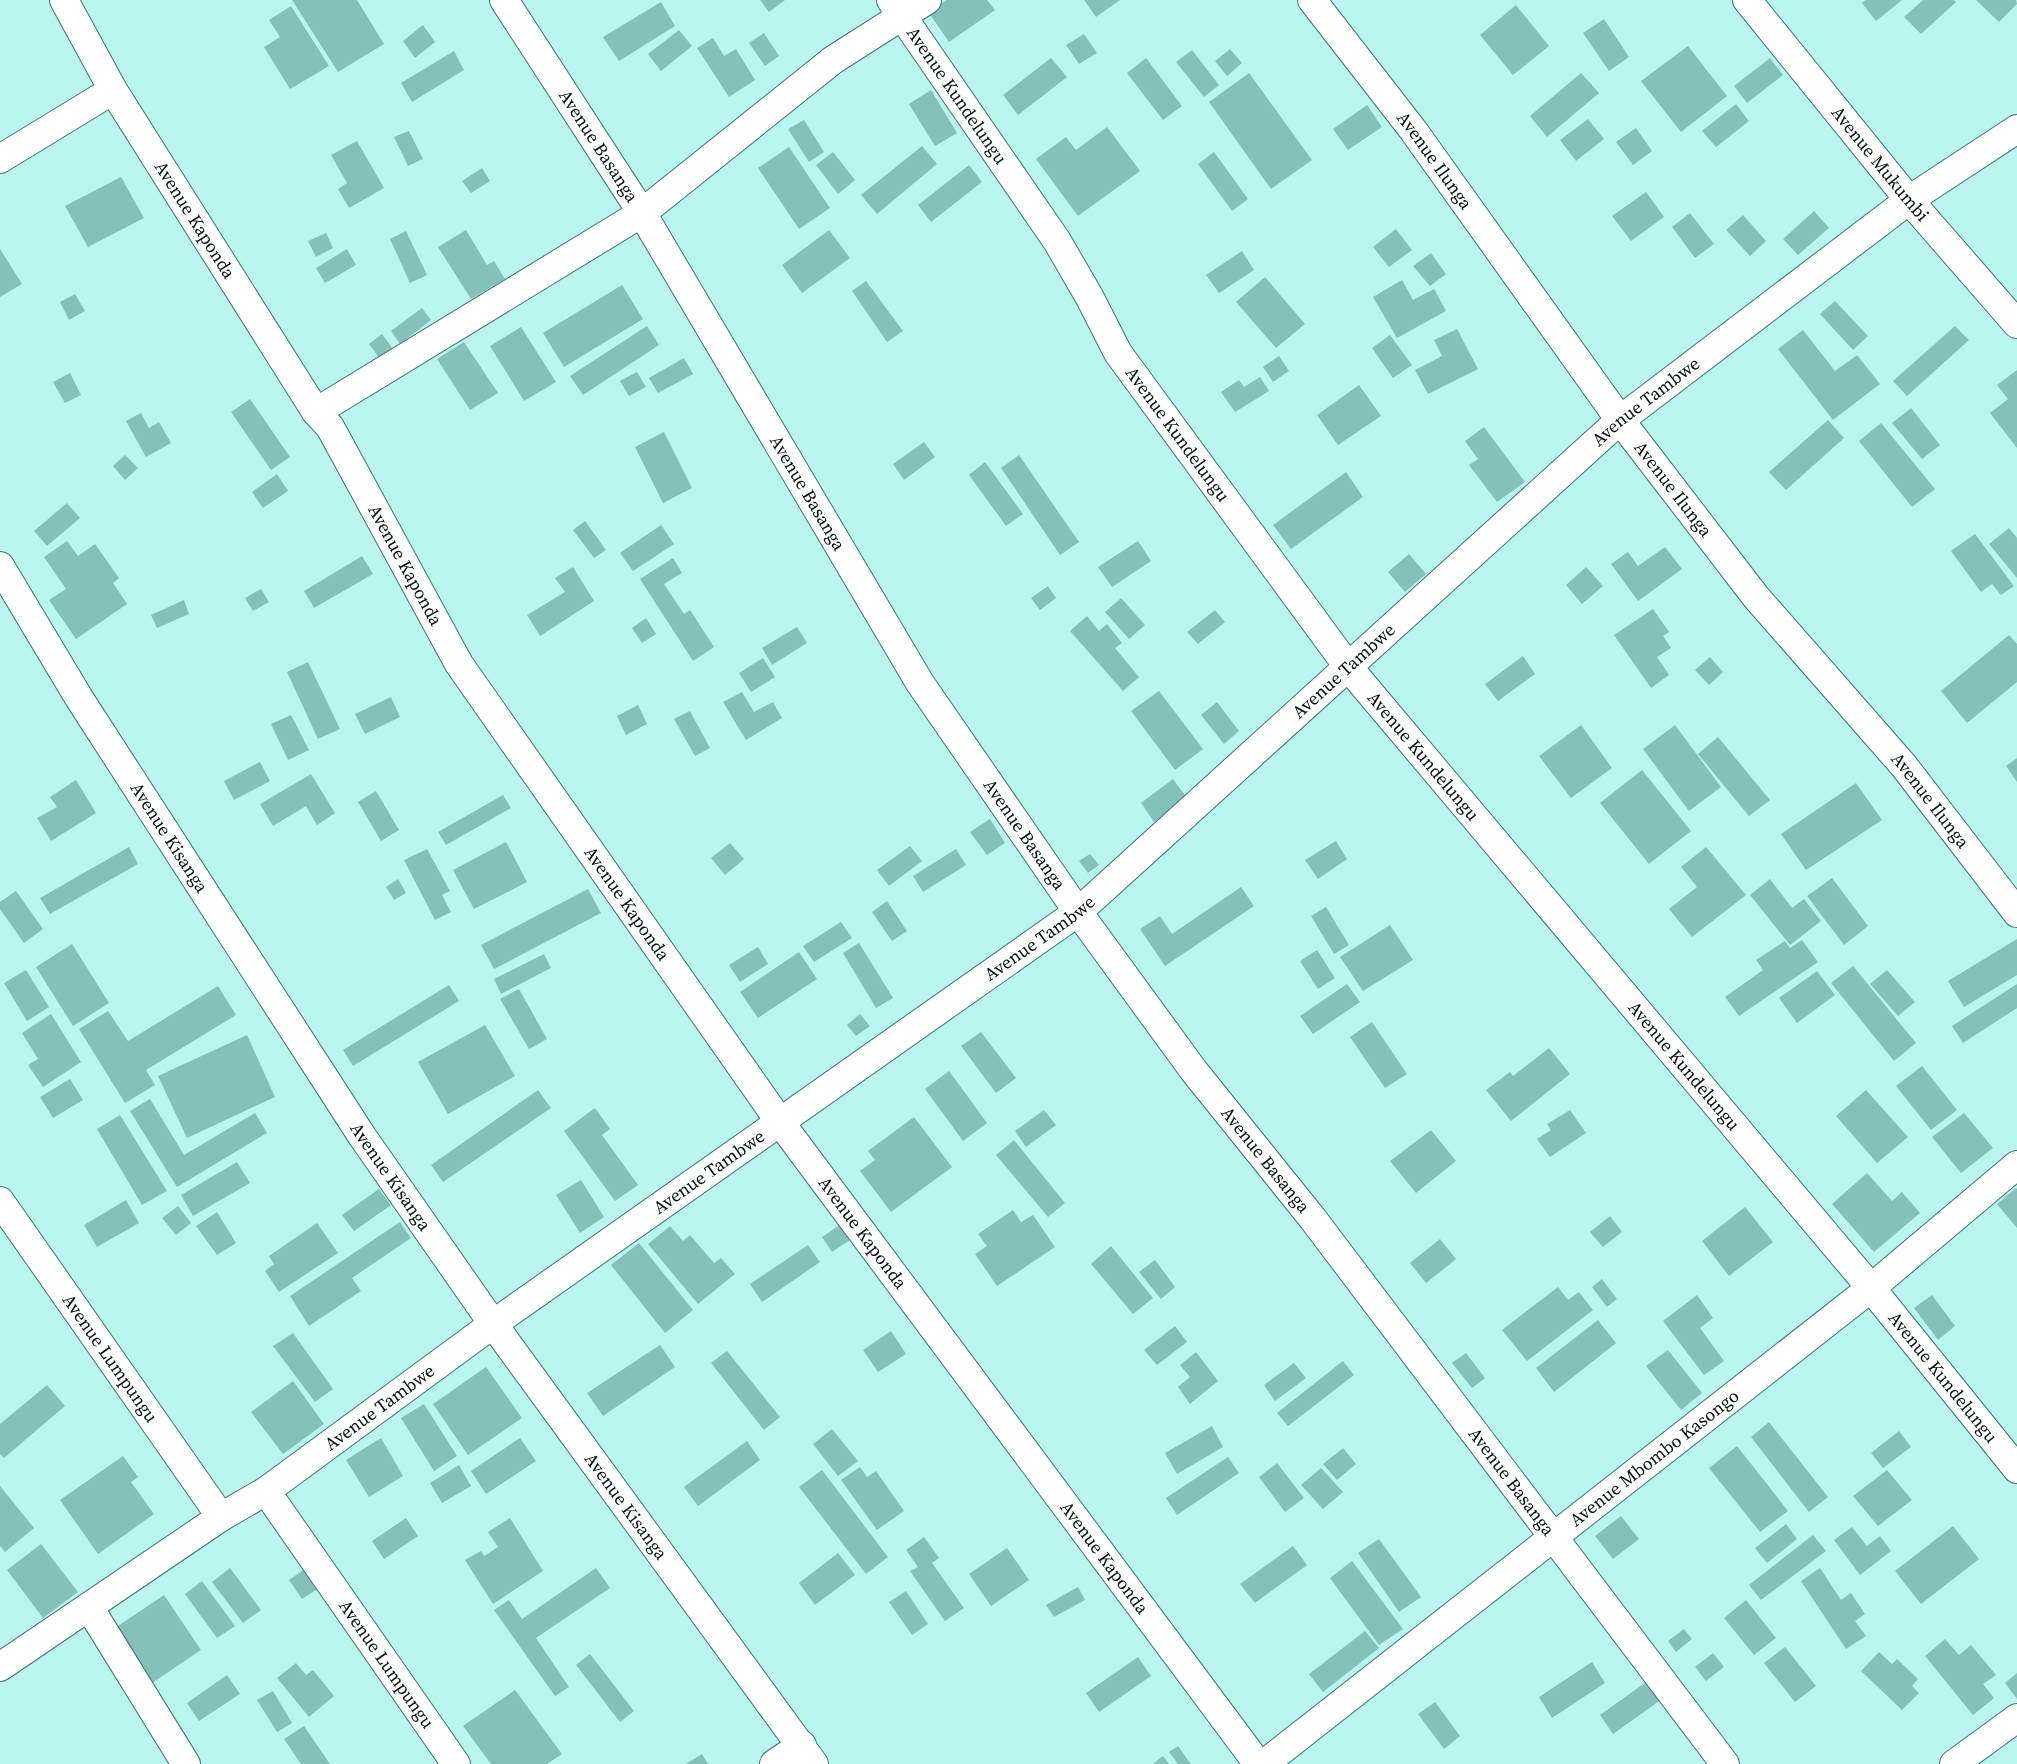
<svg xmlns="http://www.w3.org/2000/svg" width="2017" height="1764" font-family="'Source Serif 4',serif">
<style>
.building{fill:#84c1ba}
.lines{fill:none;stroke-linecap:round;stroke-linejoin:round}
.street-casing{stroke:#3a756f;stroke-width:30}
.street{stroke:#fff;stroke-width:28}
.labels{text-anchor:middle;stroke-width:5;stroke-linejoin:round;paint-order:stroke}
.street-label{font-size:18px;fill:#00100f;stroke:#dafef9}
</style>
<rect width="100%" height="100%" fill="#b8f6ef"/>
<path class="building" d="M292,0h65l27,44 -46,28z
M760,0h25l-16,12z
M946,0h41l8,10 -46,32 -20,-29z
M1084,0h36l-24,17z
M1866,0h36l-26,21 -14,-18z
M1923,0h31l2,2 -35,32 -17,-17z
M1976,0h40l1,4 -18,18z
M661,2l14,24 -56,35 -16,-24z
M1516,5l33,41 -36,29 -33,-40z
M291,6l38,60 -39,23 -26,-42 16,-10 -11,-17z
M1604,19l25,38 -20,14 -26,-38z
M423,25l12,17 -20,16 -12,-17z
M679,30l13,16 -31,25 -13,-17z
M764,33l15,23 -14,10 -16,-23z
M1084,34l13,19 -18,11 -13,-19z
M713,38l11,18 12,-7 19,31 -26,17 -32,-49z
M1688,46l39,50 -46,36 -40,-51z
M1230,49l12,14 -15,13 -12,-15z
M1192,50l27,35 -15,12 -28,-35z
M454,51l10,19 -52,32 -11,-19z
M1051,58l16,19 -49,38 -15,-20z
M1146,58l36,48 -19,14 -36,-47z
M1770,58l13,17 -36,28 -13,-17z
M1249,73l63,87 -41,29 -62,-87z
M1581,73l18,20 -52,44 -17,-21z
M931,90l26,43 -22,13 -26,-42z
M1736,104l13,17 -33,26 -14,-16z
M1367,105l15,22 -34,23 -15,-21z
M1588,119l16,20 -28,22 -16,-21z
M804,120l20,32 -15,10 -21,-33z
M1107,127l33,44 -62,45 -42,-57 30,-22 10,13z
M1636,128l16,23 -19,14 -17,-23z
M409,131l14,28 -15,7 -14,-29z
M357,141l27,47 -35,20 -11,-19 9,-6 -16,-28z
M922,146l15,18 -60,50 -16,-19z
M789,147l41,61 -31,21 -41,-61z
M833,152l22,28 -17,14 -22,-29z
M1214,152l34,47 -16,12 -34,-47z
M969,165l13,17 -51,40 -13,-17z
M482,168l8,13 -19,12 -9,-12z
M121,177l23,41 -56,29 -23,-41z
M1646,192l18,25 -33,24 -19,-25z
M1814,211l15,17 -31,27 -15,-16z
M1690,213l24,31 -19,14 -23,-31z
M1743,215l23,26 -16,15 -24,-26z
M1396,229l16,21 -23,17 -16,-20z
M466,230l21,35 7,-4 11,18 -34,20 -33,-52z
M829,230l21,28 -48,35 -20,-28z
M406,231l21,44 -17,8 -20,-44z
M326,233l7,15 -17,9 -8,-16z
M0,249l22,35 -22,13z
M347,249l9,16 -31,18 -9,-15z
M1242,251l12,19 -35,23 -13,-18z
M1431,253l15,21 -16,12 -17,-20z
M1265,277l40,47 -29,24 -40,-46z
M1402,280l11,20 21,-11 12,22 -49,27 -24,-41z
M866,281l37,50 -16,11 -35,-51z
M622,285l21,34 -79,48 -21,-34z
M75,294l10,17 -16,9 -9,-18z
M1835,301l33,35 -15,14 -33,-36z
M422,308l9,12 -31,24 -9,-13z
M647,326l12,19 -76,50 -13,-19z
M1955,326l14,14 -62,56 -14,-15z
M521,327l35,55 -32,19 -34,-55z
M1457,329l21,40 -50,25 -13,-24 27,-14 -8,-16z
M1803,330l32,41 22,-16 23,29 -47,36 -55,-71z
M382,334l11,15 -13,10 -11,-15z
M1390,335l22,30 -19,13 -21,-30z
M464,342l34,51 -28,17 -33,-51z
M1279,356l10,15 -16,11 -10,-15z
M684,358l9,16 -35,19 -9,-15z
M2017,370v78l-27,-35 18,-14 -11,-14z
M637,372l9,15 -17,9 -9,-15z
M70,373l11,22 -16,8 -12,-21z
M1260,377l9,14 -34,21 -14,-20 18,-12 5,7z
M1359,385l22,31 -43,29 -21,-30z
M250,399l40,58 -19,13 -40,-58z
M1911,408l29,37 -18,14 -30,-36z
M141,413l8,15 10,-6 12,21 -25,14 -20,-36z
M1828,420l16,18 -58,52 -17,-18z
M1881,423l54,66 -23,18 -53,-66z
M1484,427l41,55 -28,20 -28,-37 9,-6 -13,-18z
M664,432l28,56 -29,15 -28,-56z
M924,442l11,15 -31,23 -11,-16z
M125,455l13,13 -13,12 -12,-14z
M1019,455l60,87 -19,13 -59,-87z
M985,462l38,52 -17,12 -37,-51z
M1346,472l17,25 -72,52 -18,-24z
M277,474l11,17 -25,17 -11,-16z
M67,503l13,15 -33,28 -13,-15z
M585,521l21,29 -12,8 -21,-28z
M661,525l13,19 -41,27 -13,-18z
M2009,528l8,10v40l-28,-34z
M1975,534l39,52 -13,9 -9,-11 -11,8 -30,-41z
M67,541l11,15 17,-12 24,34 -6,5 14,21 -51,35 -27,-39 17,-11 -22,-32z
M1138,541l13,20 -39,26 -14,-20z
M1665,547l17,22 -44,32 -27,-37 17,-12 10,14z
M1409,554l17,20 -21,18 -17,-20z
M362,556l11,18 -59,34 -10,-17z
M673,558l9,15 -18,11 20,30 6,-4 24,37 -21,14 -53,-82z
M573,567l21,34 -54,35 -13,-21 38,-23 -10,-14z
M1586,567l17,19 -21,18 -16,-19z
M1048,586l8,12 -16,12 -9,-12z
M261,589l8,13 -16,9 -8,-13z
M1121,598l24,27 -16,14 -24,-27z
M184,600l5,14 -32,14 -6,-13z
M1653,609l16,23 -6,4 8,12 -14,9 12,18 -18,13 -37,-53z
M1215,610l10,12 -27,22 -11,-12z
M1087,616l12,15 8,-7 15,19 -7,5 24,29 -16,14 -53,-60z
M646,618l10,16 -14,9 -10,-15z
M797,627l10,16 -35,22 -10,-17z
M2009,635l8,9v38l-50,41 -26,-32z
M1523,656l12,18 -37,27 -13,-17z
M1710,657l13,15 -14,13 -14,-15z
M763,658l12,19 -24,15 -12,-19z
M308,662l32,67 -22,10 -31,-67z
M1159,691l44,58 -28,21 -44,-59z
M742,692l12,20 19,-10 9,16 -36,22 -23,-38z
M391,697l9,20 -35,17 -10,-20z
M1217,702l22,29 -15,13 -23,-29z
M638,705l9,19 -21,11 -9,-19z
M690,711l20,37 -15,8 -21,-37z
M291,715l18,35 -21,10 -17,-36z
M1581,725l31,43 -41,30 -32,-42z
M1675,725l46,62 -32,24 -46,-62z
M1718,737l52,63 -21,16 -51,-62z
M2017,758v24l-11,-16z
M260,762l10,19 -36,19 -10,-19z
M1642,770l49,61 -42,33 -49,-61z
M311,774l24,39 -18,12 -11,-19 -33,20 -13,-22z
M1173,779l14,19 -33,24 -13,-19z
M76,780l20,33 -45,28 -14,-23 20,-11 -7,-10z
M1856,783l26,37 -76,50 -25,-36z
M376,791l23,39 -18,11 -23,-39z
M503,795l8,13 -65,37 -8,-13z
M990,819l15,24 -18,12 -17,-23z
M1336,841l11,18 -29,20 -13,-19z
M506,842l21,40 -53,27 -21,-39z
M730,843l14,16 -19,16 -14,-17z
M910,846l12,15 -33,25 -12,-16z
M129,847l9,17 -88,50 -10,-16z
M1706,847l40,48 -54,42 -23,-28 28,-22 -16,-20z
M427,849l23,42 -8,4 9,17 -16,8 -31,-60z
M956,849l10,16 -43,27 -10,-16z
M1090,854l9,11 -11,8 -9,-12z
M1832,878l36,48 -24,19 -37,-49z
M398,879l8,14 -12,7 -8,-13z
M1770,879l22,29 12,-9 17,22 -31,24 -40,-50z
M1241,887l13,19 -89,60 -25,-37 20,-13 12,18z
M588,889l13,24 -107,56 -13,-24z
M16,891l27,38 -19,14 -24,-34v-7z
M887,901l20,30 -15,10 -20,-29z
M1326,907l23,38 -15,9 -23,-38z
M841,922l11,16 -38,24 -11,-16z
M1390,925l23,35 -50,31 -23,-34z
M2017,939v36l-53,32 -16,-26z
M1802,940l16,22 -79,54 -14,-19 38,-27 -7,-10 29,-19 5,7z
M859,943l34,55 -17,10 -33,-55z
M72,944l37,59 -36,23 -37,-59z
M758,947l10,17 -28,18 -11,-17z
M1317,950l18,28 -17,11 -18,-28z
M799,952l18,27 -59,39 -18,-26z
M544,954l7,14 -50,26 -7,-15z
M1853,966l63,77 -22,18 -63,-78z
M26,970l23,37 -22,14 -23,-38z
M1887,970l28,32 -17,14 -28,-32z
M1817,971l18,24 -38,28 -18,-25z
M1347,984l13,18 -47,32 -13,-18z
M2017,984v24l-54,35 -11,-17z
M449,985l10,16 -106,65 -10,-16z
M218,986l18,29 -90,55 9,15 -30,18 -46,-74 29,-18 20,30z
M519,989l28,50 -18,10 -29,-50z
M51,1014l30,48 -38,25 -15,-22 10,-6 -16,-26z
M860,1014l10,12 -14,10 -9,-11z
M1372,1022l35,52 -22,14 -35,-51z
M485,1025l30,51 -67,38 -30,-52z
M981,1032l35,46 -20,15 -35,-47z
M247,1035l28,62 -88,41 -29,-62z
M1549,1048l21,26 -59,47 -25,-31 24,-18 3,4z
M1922,1066l35,44 -26,20 -35,-44z
M949,1071l38,52 -24,18 -38,-52z
M70,1079l13,21 -30,18 -13,-21z
M538,1090l13,18 -108,74 -12,-17z
M1866,1090l42,47 -31,26 -41,-47z
M150,1099l34,56 71,-42 12,20 -90,54 -47,-76z
M595,1108l15,21 -8,6 36,50 -23,16 -51,-70z
M1044,1110l12,15 -30,22 -11,-16z
M1570,1110l16,23 -36,24 -13,-18 14,-9 -4,-6z
M1964,1113l29,35 -32,25 -29,-36z
M120,1115l47,76 -25,14 -45,-76z
M914,1117l38,50 -61,45 -31,-41 15,-11 -7,-9z
M1431,1130l25,31 -40,32 -26,-32z
M1014,1140l51,63 -17,14 -52,-62z
M237,1162l13,21 -57,33 -12,-21z
M1867,1173l25,28 10,-9 18,21 -46,39 -42,-48z
M581,1180l23,37 -24,16 -24,-38z
M2016,1188l1,1v39l-20,-24z
M379,1189l12,16 -37,26 -12,-16z
M126,1200l13,23 -42,24 -13,-22z
M178,1206l13,17 -15,12 -14,-17z
M1745,1207l28,35 -44,34 -27,-35z
M1013,1210l8,12 12,-7 22,32 -58,39 -22,-32 12,-8 -9,-12z
M217,1212l19,31 -19,12 -21,-29z
M1610,1216l12,16 -19,15 -13,-15z
M400,1222l11,16 -59,40 9,13 -52,35 -19,-30z
M317,1223l21,30 -59,39 -14,-21 9,-7 -5,-8z
M840,1225l10,15 -18,12 -10,-15z
M670,1226l13,15 7,-6 24,28 7,-5 14,16 -37,30 -50,-60z
M1440,1239l16,20 -30,24 -16,-20z
M639,1243l54,67 -28,23 -54,-68z
M808,1245l12,17 -58,40 -12,-18z
M1111,1246l42,52 -20,16 -42,-50z
M1155,1260l20,27 -14,12 -22,-27z
M1602,1279l15,20 -10,8 -15,-20z
M1558,1287l10,13 11,-8 14,18 -66,51 -25,-31z
M1697,1295l16,23 -13,10 24,33 -20,14 -41,-54z
M1932,1295l23,31 -17,14 -24,-32z
M1598,1320l18,23 -62,49 -18,-24z
M1175,1326l12,16 -30,23 -13,-15z
M891,1331l15,23 -28,18 -15,-22z
M293,1333l40,56 -18,13 -42,-56z
M660,1345l15,22 -72,49 -16,-23z
M1668,1350l34,43 -21,17 -35,-44z
M727,1351l53,66 -16,13 -53,-67z
M1196,1352l22,29 -28,23 -12,-17 12,-10 -10,-12z
M1466,1353l19,25 -13,10 -20,-25z
M1343,1361l11,14 -66,51 -11,-13z
M1294,1363l12,15 -31,23 -11,-16z
M486,1367l36,51 -54,37 -35,-51z
M293,1381l31,43 -41,30 -32,-42z
M47,1385l18,21 -61,52 -4,-4v-30z
M424,1404l33,52 -23,15 -33,-53z
M1769,1422l59,75 -19,15 -58,-75z
M1212,1426l11,21 -46,27 -12,-21z
M832,1429l26,32 -20,15 -25,-32z
M1899,1431l12,16 -28,21 -12,-15z
M381,1438l22,38 -34,21 -23,-37z
M520,1438l16,23 -50,33 -15,-23z
M747,1441l13,19 -62,46 -14,-19z
M1737,1446l51,65 -28,21 -51,-64z
M1343,1448l13,16 -19,16 -14,-16z
M123,1456l15,21 -7,5 23,32 -56,40 -38,-54z
M1228,1457l11,16 -62,42 -11,-17z
M1277,1463l27,35 -19,14 -26,-35z
M459,1465l12,21 -29,17 -12,-20z
M860,1467l7,10 9,-6 28,40 -27,19 -36,-50z
M1321,1468l22,24 -20,17 -22,-24z
M822,1470l66,87 -22,17 -67,-87z
M1887,1470l25,30 -34,26 -25,-30z
M0,1486l34,42 -29,24 -5,-6z
M1621,1516l18,23 -26,20 -18,-23z
M406,1518l12,18 -34,23 -12,-18z
M510,1518l33,53 -50,33 -28,-44 16,-9 3,5 14,-9 -10,-15z
M1786,1524l11,15 -30,24 -12,-15z
M1953,1526l26,33 -58,45 -26,-33z
M1852,1527l15,19 13,-10 11,15 -31,24 -26,-35z
M1813,1535l13,16 -65,49 -12,-15z
M924,1537l15,21 -7,5 32,45 -19,13 -35,-50 8,-4 -12,-17z
M1379,1539l42,58 -22,15 -41,-59z
M41,1544l37,48 -35,26 -36,-48z
M1293,1546l14,19 -52,38 -15,-19z
M1007,1548l22,32 -38,26 -22,-32z
M838,1553l17,22 -40,30 -16,-22z
M1352,1561l51,68 -24,16 -49,-67z
M230,1568l31,42 -18,13 -31,-41z
M306,1568l13,20 -17,11 -13,-19z
M596,1568l14,20 -74,50 33,49 -14,9 -61,-86 15,-10 13,19z
M1820,1568l21,32 10,-7 14,21 -10,7 11,15 -20,13 -45,-68z
M202,1581l33,45 -18,12 -32,-44z
M1078,1587l7,13 -31,17 -8,-12z
M906,1591l22,33 -16,11 -23,-33z
M164,1595l37,55 -49,33 -37,-55z
M1746,1600l30,38 -22,17 -30,-37z
M1684,1629l8,10 -16,13 -8,-11z
M1365,1631l14,17 -56,44 -14,-18z
M1945,1639l14,16 12,-10 25,30 -13,9 11,14 -21,17 -48,-59z
M1785,1647l31,39 -21,16 -31,-39z
M1879,1652l13,12 5,-5 21,20 -6,7 7,7 -17,17 -41,-39z
M1713,1653l11,14 -18,14 -11,-14z
M590,1654l44,57 -14,11 -44,-57z
M1138,1657l13,19 -52,36 -13,-19z
M1592,1662l13,21 -53,35 -13,-21z
M296,1663l10,12 7,-5 21,26 -25,21 -32,-39z
M2017,1673v26l-12,-16z
M227,1675l13,19 -41,27 -12,-18z
M1649,1680l13,19 -49,35 -13,-19z
M515,1690l47,64 -15,10h-56l-28,-38z
M273,1691l19,32 -15,9 -20,-32z
M1435,1702l25,34 -16,13 -26,-35z
M304,1726l26,38h-29l-17,-25z
M1178,1746l13,18h-13l-9,-12z
M702,1754l6,10h-22z
M1163,1756l6,8h-16z"/>
<g class="lines">
<g class="street-casing">
<g id="street">
<path id="s1" d="M64,0l49,90 203,322 14,15 129,237 321,458 478,642"/>
<path id="s2" d="M504,0l138,213 278,470 158,229 116,159 119,148 412,545"/>
<path id="s3" d="M891,0l166,241 33,57 28,55 231,315 522,620 146,181"/>
<path id="s4" d="M1312,0l101,130 207,290 136,177 148,169 113,147"/>
<path id="s5" d="M1747,0l162,200 108,124"/>
<path d="M0,159l113,-69"/>
<path d="M316,412l326,-199 191,-153 94,-60"/>
<path id="s6" d="M0,566l79,132 283,438 131,188 321,440"/>
<path id="s7" d="M0,1201l221,316"/>
<path id="s8" d="M266,1491l190,273"/>
<path d="M89,1607l97,157"/>
<path id="s9" d="M0,1667l221,-150 45,-26 227,-167 585,-412 542,-492 289,-220 108,-71"/>
<path d="M774,1764l28,-19"/>
<path id="s10" d="M1264,1764l607,-476 146,-123"/>
<path d="M1954,1764l63,-46"/>
</g>
</g>
<use href="#street" class="street"/>
</g>
<g class="labels">
<g class="street-label">
<text dy="6" stroke="none"><textPath href="#s3" startOffset="116">Avenue Kundelungu</textPath></text>
<text dy="6" stroke="none"><textPath href="#s2" startOffset="174">Avenue Basanga</textPath></text>
<text dy="6" stroke="none"><textPath href="#s4" startOffset="202">Avenue Ilunga</textPath></text>
<text dy="6" stroke="none"><textPath href="#s5" startOffset="211">Avenue Mukumbi</textPath></text>
<text dy="6" stroke="none"><textPath href="#s1" startOffset="256">Avenue Kaponda</textPath></text>
<text dy="6" stroke="none"><textPath href="#s9" startOffset="2080">Avenue Tambwe</textPath></text>
<text dy="6" stroke="none"><textPath href="#s3" startOffset="521">Avenue Kundelungu</textPath></text>
<text dy="6" stroke="none"><textPath href="#s4" startOffset="608">Avenue Ilunga</textPath></text>
<text dy="6" stroke="none"><textPath href="#s2" startOffset="579">Avenue Basanga</textPath></text>
<text dy="6" stroke="none"><textPath href="#s1" startOffset="661">Avenue Kaponda</textPath></text>
<text dy="6" stroke="none"><textPath href="#s9" startOffset="1675">Avenue Tambwe</textPath></text>
<text dy="6" stroke="none"><textPath href="#s3" startOffset="926">Avenue Kundelungu</textPath></text>
<text dy="6" stroke="none"><textPath href="#s4" startOffset="1012">Avenue Ilunga</textPath></text>
<text dy="6" stroke="none"><textPath href="#s2" startOffset="984">Avenue Basanga</textPath></text>
<text dy="6" stroke="none"><textPath href="#s6" startOffset="320">Avenue Kisanga</textPath></text>
<text dy="6" stroke="none"><textPath href="#s1" startOffset="1066">Avenue Kaponda</textPath></text>
<text dy="6" stroke="none"><textPath href="#s9" startOffset="1270">Avenue Tambwe</textPath></text>
<text dy="6" stroke="none"><textPath href="#s3" startOffset="1331">Avenue Kundelungu</textPath></text>
<text dy="6" stroke="none"><textPath href="#s2" startOffset="1389">Avenue Basanga</textPath></text>
<text dy="6" stroke="none"><textPath href="#s9" startOffset="865">Avenue Tambwe</textPath></text>
<text dy="6" stroke="none"><textPath href="#s6" startOffset="725">Avenue Kisanga</textPath></text>
<text dy="6" stroke="none"><textPath href="#s1" startOffset="1471">Avenue Kaponda</textPath></text>
<text dy="6" stroke="none"><textPath href="#s7" startOffset="192">Avenue Lumpungu</textPath></text>
<text dy="6" stroke="none"><textPath href="#s3" startOffset="1736">Avenue Kundelungu</textPath></text>
<text dy="6" stroke="none"><textPath href="#s9" startOffset="460">Avenue Tambwe</textPath></text>
<text dy="6" stroke="none"><textPath href="#s10" startOffset="496">Avenue Mbombo Kasongo</textPath></text>
<text dy="6" stroke="none"><textPath href="#s2" startOffset="1794">Avenue Basanga</textPath></text>
<text dy="6" stroke="none"><textPath href="#s6" startOffset="1130">Avenue Kisanga</textPath></text>
<text dy="6" stroke="none"><textPath href="#s1" startOffset="1876">Avenue Kaponda</textPath></text>
<text dy="6" stroke="none"><textPath href="#s8" startOffset="211">Avenue Lumpungu</textPath></text>
</g>
</g>
</svg>
